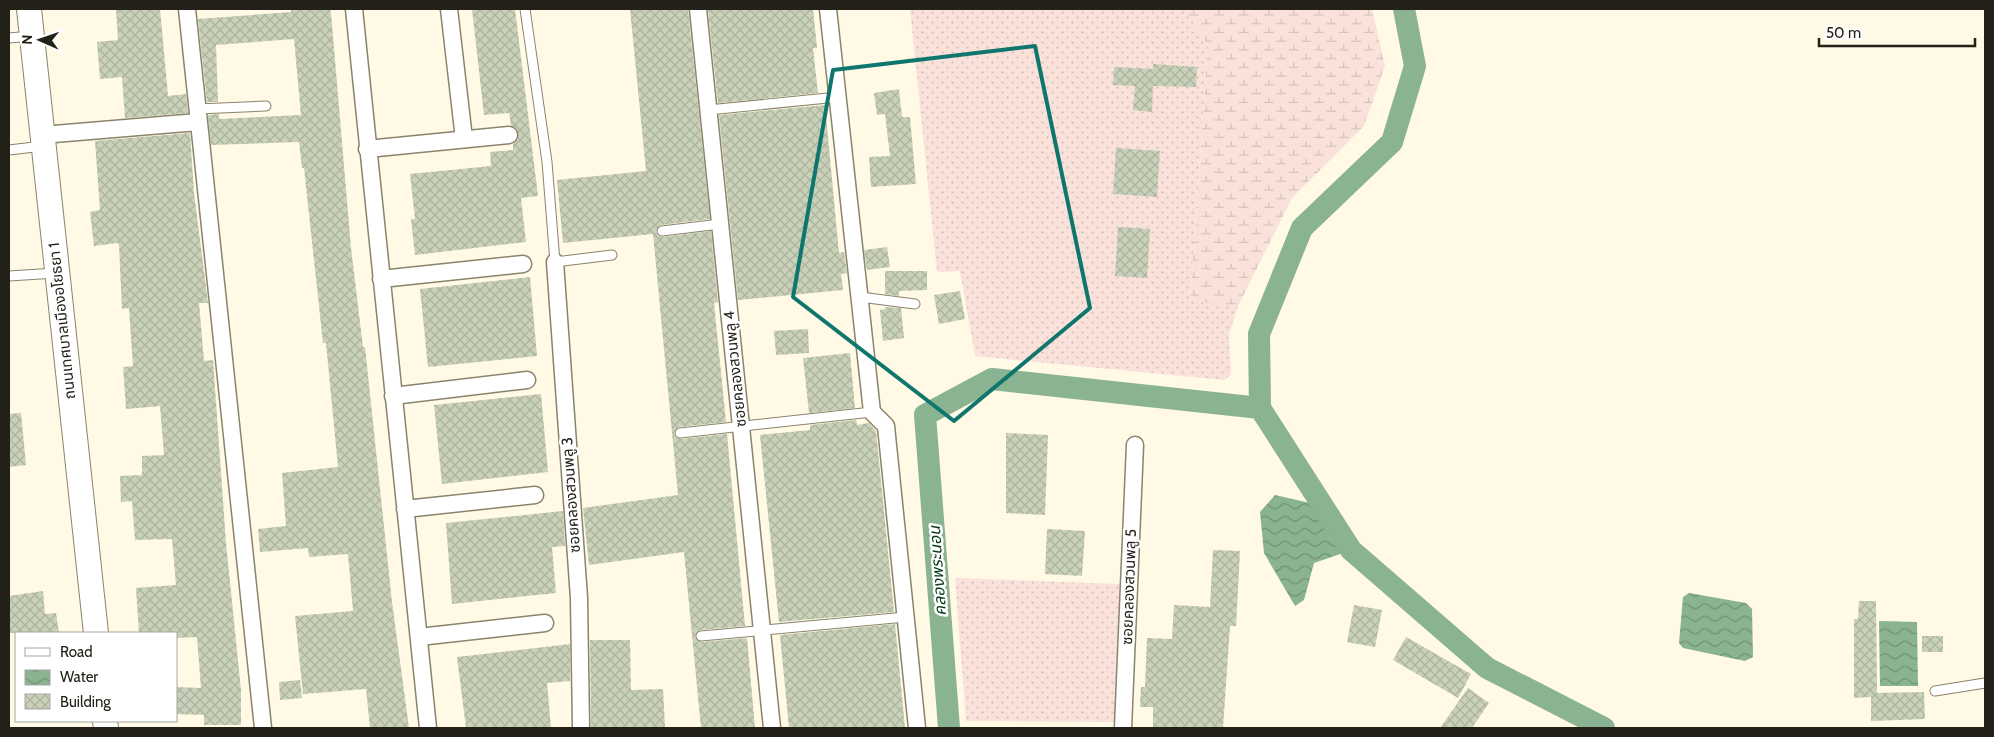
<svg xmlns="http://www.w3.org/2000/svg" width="1994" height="737" font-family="Cabin,'Noto Sans Thai',sans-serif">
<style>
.grass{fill:url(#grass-dots)}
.wetland{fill:url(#wetland-marsh)}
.water{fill:url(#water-waves)}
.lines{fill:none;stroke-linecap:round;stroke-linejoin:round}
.canal{stroke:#89b391;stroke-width:22}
.building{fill:url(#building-cross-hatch)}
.lane-casing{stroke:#8a846c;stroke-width:11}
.street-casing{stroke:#8a846c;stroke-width:19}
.secondary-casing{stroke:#8a846c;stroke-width:26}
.lane{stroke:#fff;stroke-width:9}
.street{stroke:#fff;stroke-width:16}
.secondary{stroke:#fff;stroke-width:24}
.marked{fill:none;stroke:#0f766e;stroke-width:4;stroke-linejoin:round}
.labels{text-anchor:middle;stroke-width:5;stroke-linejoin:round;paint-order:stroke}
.street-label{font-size:15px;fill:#232017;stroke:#fff}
.water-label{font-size:16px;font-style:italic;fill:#063a19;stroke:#fff}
</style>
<defs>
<pattern id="grass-dots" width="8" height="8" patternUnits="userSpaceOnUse" patternTransform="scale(1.25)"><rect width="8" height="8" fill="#fae2db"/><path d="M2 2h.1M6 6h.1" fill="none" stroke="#d6c2bb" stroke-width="1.8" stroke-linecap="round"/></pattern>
<pattern id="wetland-marsh" width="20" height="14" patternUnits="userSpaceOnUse" patternTransform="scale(1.25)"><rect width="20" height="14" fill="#fae2db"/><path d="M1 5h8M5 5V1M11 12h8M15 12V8" fill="none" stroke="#d6c2bb"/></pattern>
<pattern id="water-waves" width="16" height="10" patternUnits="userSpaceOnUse" patternTransform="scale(1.25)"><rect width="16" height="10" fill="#89b391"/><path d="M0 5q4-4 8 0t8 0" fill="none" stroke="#709175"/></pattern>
<pattern id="building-cross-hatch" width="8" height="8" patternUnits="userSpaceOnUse" patternTransform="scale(1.25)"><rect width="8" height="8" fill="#c9d1b9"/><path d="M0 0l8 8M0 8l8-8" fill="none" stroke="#acb39e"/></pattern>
</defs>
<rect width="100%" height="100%" fill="#fff9e5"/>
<path class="grass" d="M910,9h270l6,2 22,34 -18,255 48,6 -9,28 2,41 -7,5 -249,-24 -15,-85 -23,1z
M955,578l165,6 -4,138 -150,-1z"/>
<path class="wetland" d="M1180,9h192l13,57 -21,60 -72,72 -54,108 -48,-5 18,-256 -22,-33z"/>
<path class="water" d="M1275,495l61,14 16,30 -6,13 -32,11 -10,37 -9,6 -31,-53 -4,-41z
M1689,593l57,10 6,6 1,48 -8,4 -62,-13 -4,-5 4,-46z
M1879,621l38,1 1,64h-38z"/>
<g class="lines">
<path class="canal" d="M1404,9l11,57 -23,76 -90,86 -43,106 1,74 91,142 136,118 117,60
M949,728l-24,-313 67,-36 268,29"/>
</g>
<path class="building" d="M116,9h44l8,87 18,-2 2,19 -63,5 -3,-41 -22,2 -3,-37 21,-2z
M291,9h39l1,4 20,235 12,99h2l27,255 17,126h-39l-4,-39 -63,5 -8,-78 58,-5 -5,-57 -39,3 -1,-9 -48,4 -2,-23 28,-3 -4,-53 56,-6 -12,-124h-3l-19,-175h-2l-3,-26 -88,3 -3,-30 11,-1v5l82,-4 -7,-76 -78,6 2,57h-11l-9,-83 93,-7z
M472,9h43l23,187 -17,2 5,44 -111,13 -4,-36h4l-5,-45 81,-8 -1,-14 23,-2v-6l5,-5 -1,-9 -6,-5 -2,-12 -25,2z
M630,9h58l22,210 -49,6 -5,6 1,4 5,2 49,-6 7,71 -4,1 12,119 -47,5 -5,6 1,4 6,2 46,-5 18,192 -45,4 -4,3 -1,4 7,5 45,-4 8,90h-54l-17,-176 -95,13 -6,-57 95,-13 -25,-261 -90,9 -6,-63 89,-9z
M708,9h105l4,39h-4l5,45 -100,10z
M1153,64l44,3 -1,20 -43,-1 -1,26 -19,-2 2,-24 -22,-1 1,-18 39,2z
M899,89l3,28h8l6,67 -45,3 -2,-30 21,-1 -5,-42 -8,1 -3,-22z
M825,105l14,148 5,-1 3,21 -6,1 2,16 -105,10 -19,-185z
M190,133l4,60 14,110h-9l5,58 9,-1 13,183 15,147v35h-37v-10l-28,-1v-27l25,1 -4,-51 -21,1v-5h-37l-3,-45 40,-3 -4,-46 -37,1 -3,-39 -11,1 -1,-26 22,-1v-19l22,-1 -4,-49 -34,3 -3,-42 10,-1 -4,-58 -7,1 -3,-64 -2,-2 -23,3 -4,-34 10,-2 -5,-69z
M1116,148l44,3 -3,46 -44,-3z
M1118,227l32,2 -3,49 -32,-2z
M887,247l3,20 -23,3 -3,-20z
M885,271h42v19l-28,1v5l-14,-2z
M530,277l7,79 -109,11 -8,-78z
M960,291l5,28 -26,5 -5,-29z
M885,307l16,1 3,30 -21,3 -3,-31 5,-1z
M808,329l1,24 -33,2 -2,-24z
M850,353l5,55 -46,5 -6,-55z
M541,394l7,78 -106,12 -8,-79z
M21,413l5,52 -17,2v-53z
M856,420l1,5 12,-2 7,8 18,181 -115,10 -19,-187 50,-5v-5z
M1006,433l42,2 -3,80 -39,-2z
M563,511l2,35 -13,1 4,46 -104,11 -6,-81z
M1047,529l38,2 -3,45 -37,-2z
M1213,550l27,1 -4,75h-6l-7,102h-70v-21h-13l1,-20h4l2,-49 25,1 2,-34 36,2z
M43,591l2,23 11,-1 3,20h-50v-37z
M1859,601h17l1,92 47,-1 1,27 -54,2v-24l-17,1v-79h4z
M1354,605l28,5 -7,37 -28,-5z
M895,624l10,104h-116l-9,-93z
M1922,636h21v16h-21z
M1406,637l65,37 -13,24 -65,-38z
M590,640h40l1,50 32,-1 2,39h-74z
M570,644v37l-23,2 4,45h-85l-9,-71z
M300,680l2,18 -22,2 -1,-18z
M1468,688l21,15 -17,25h-32z"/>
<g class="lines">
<g class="lane-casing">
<path id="lane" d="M525,9l22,153 8,100 57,-7
M9,38l22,-2
M197,109l69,-3
M708,110l130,-13
M9,150l34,-4
M662,231l58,-7
M9,276l47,-3
M860,297l55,7
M680,433l192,-21
M701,636l205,-19
M1935,691l50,-8"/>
</g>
<g class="street-casing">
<path id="street" d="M187,9l76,719
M354,9l74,719
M449,9l15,130
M698,9l74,719
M828,9l44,403 14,14 31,302
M42,135l156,-13
M367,149l142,-14
M555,262l24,336 2,130
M381,279l142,-15
M393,396l134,-16
M405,509l130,-14
M419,637l126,-14
M1123,728l12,-283"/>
</g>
<g class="secondary-casing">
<path id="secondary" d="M29,9l67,624
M105,721l1,7"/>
</g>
<use href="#lane" class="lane"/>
<use href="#street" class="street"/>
<use href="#secondary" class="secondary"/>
</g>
<path class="marked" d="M1035,46l55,262 -136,113 -161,-124 40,-227z"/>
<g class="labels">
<g class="street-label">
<text transform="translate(62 321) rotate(-96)" y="5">ถนนเทศบาลเมืองอโยธยา 1</text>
<text transform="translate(735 369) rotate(-96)" y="5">ซอยคลองสวนพลู 4</text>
<text transform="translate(571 495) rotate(-94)" y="5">ซอยคลองสวนพลู 3</text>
<text transform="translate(1129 587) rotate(-88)" y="5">ซอยคลองสวนพลู 5</text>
</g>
<g class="water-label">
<text transform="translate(937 571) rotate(-94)" y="6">คลองพระนอน</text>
</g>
</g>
<rect width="1994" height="737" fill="none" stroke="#232017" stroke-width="20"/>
<rect x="15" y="632" width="162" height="90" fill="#ffffff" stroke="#a7a6a2"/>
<rect x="25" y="648" width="25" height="8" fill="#ffffff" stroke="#a7a6a2"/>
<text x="60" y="657" font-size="15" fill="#232017">Road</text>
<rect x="25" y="670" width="25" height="15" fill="url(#water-waves)" stroke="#a7a6a2"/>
<text x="60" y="682" font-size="15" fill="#232017">Water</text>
<rect x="25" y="694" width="25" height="15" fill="url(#building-cross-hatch)" stroke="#a7a6a2"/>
<text x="60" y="707" font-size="15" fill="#232017">Building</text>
<g transform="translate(40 40) rotate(272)" stroke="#ffffff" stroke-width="4" paint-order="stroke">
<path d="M0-4L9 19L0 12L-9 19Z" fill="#232017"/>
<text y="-8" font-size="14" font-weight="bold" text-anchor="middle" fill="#232017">N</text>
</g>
<path d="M1819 38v8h156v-8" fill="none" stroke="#232017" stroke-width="2.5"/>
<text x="1826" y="38" font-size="15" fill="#232017" stroke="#ffffff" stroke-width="4" paint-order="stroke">50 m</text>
</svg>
